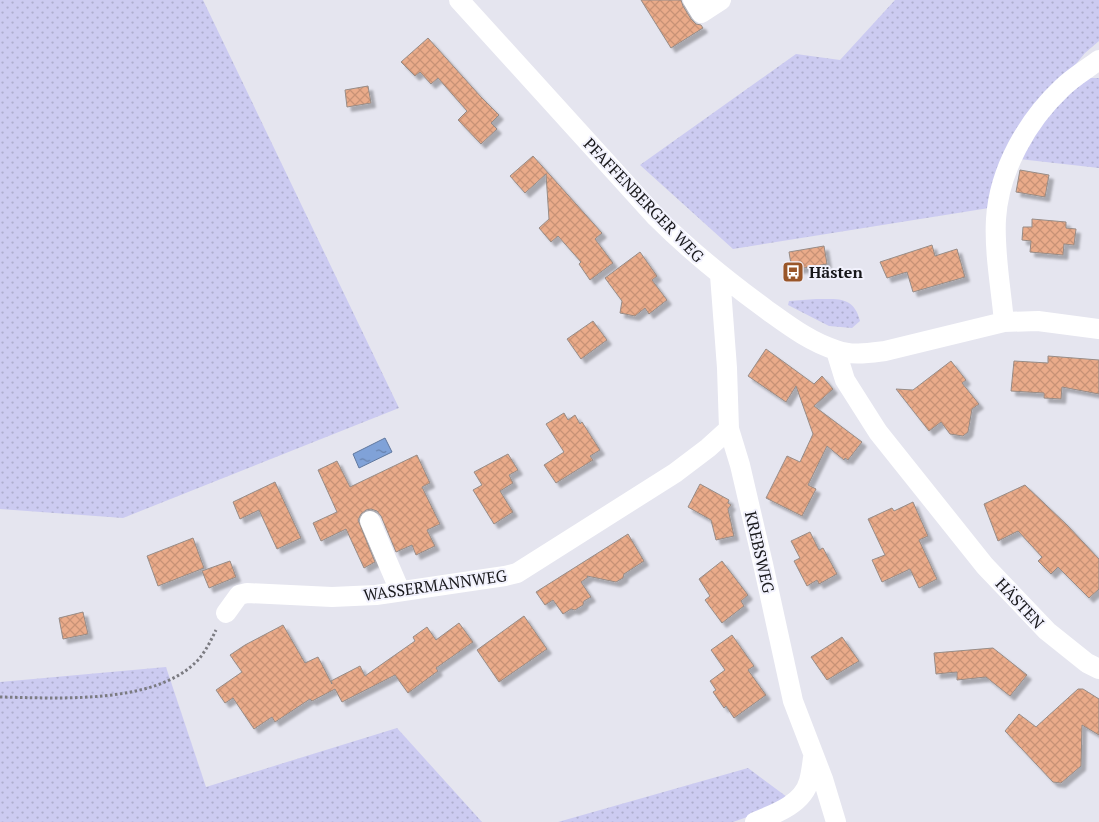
<svg xmlns="http://www.w3.org/2000/svg" width="1099" height="822" font-family="'PT Serif',serif">
<style>
.grass{fill:url(#grass-dots)}
.water{fill:url(#water-ripples);stroke:#60789f}
.building{fill:url(#building-cross-hatch);stroke:#978c87;filter:url(#shadow)}
.lines{fill:none;stroke-linecap:round;stroke-linejoin:round}
.path{stroke:#7b7b81;stroke-width:3;stroke-dasharray:2.5 2.5;stroke-linecap:butt}
.minor{stroke:#fff;stroke-width:20}
.labels{text-anchor:middle;stroke-width:4;stroke-linejoin:round;paint-order:stroke}
.street-label{font-size:16px;fill:#17171a;stroke:#f2f2fd}
.poi-label{font-size:16px;font-weight:bold;fill:#17171a;stroke:#f2f2fd;text-anchor:start}
</style>
<defs>
<pattern id="grass-dots" width="8" height="8" patternUnits="userSpaceOnUse" patternTransform="scale(1.25)"><rect width="8" height="8" fill="#cccbf1"/><path d="M2 2h.1M6 6h.1" fill="none" stroke="#aeaece" stroke-width="1.8" stroke-linecap="round"/></pattern>
<pattern id="water-ripples" width="26" height="14" patternUnits="userSpaceOnUse" patternTransform="scale(1.25)"><rect width="26" height="14" fill="#80a2d8"/><path d="M2 4q2-2 4 0t4 0M15 11q2-2 4 0t4 0" fill="none" stroke="#6883ae"/></pattern>
<pattern id="building-cross-hatch" width="8" height="8" patternUnits="userSpaceOnUse" patternTransform="scale(1.25)"><rect width="8" height="8" fill="#eaab8a"/><path d="M0 0l8 8M0 8l8-8" fill="none" stroke="#c89276"/></pattern>
<filter id="shadow"><feDropShadow dx="4.5" dy="4.5" stdDeviation="1" flood-color="#0004"/></filter>
</defs>
<rect width="100%" height="100%" fill="#e5e5ef"/>
<path class="grass" d="M0,0h203l196,408 -276,110 -123,-9z
M895,0h204v41l-14,12 -75,91 -21,64 -256,41 -93,-84 156,-111 44,6z
M1086,78h13v90l-80,-9 31,-47z
M816,299c22,0 38,-3 44,22l-8,7 -23,-2 -41,-21 1,-4z
M166,667l40,120 191,-59 85,94h-482v-140z
M748,768l39,29 -37,19 -17,6h-175z"/>
<path class="water" d="M385,438l7,14 -33,16 -6,-14z"/>
<path class="building" d="M641,0h40l2,6 8,13 5,5 5,1 2,3 -32,20z
M428,38l53,59 18,18 -8,8 6,6 -16,15 -23,-24 9,-9 -29,-33 -7,6 -11,-12 -5,4 -14,-14z
M368,86l3,17 -24,4 -2,-17z
M533,156l69,77 -7,6 18,24 -23,17 -11,-16 2,-2 -23,-26 -7,6 -12,-14 10,-9 -3,-45 -21,19 -15,-17z
M1020,170l29,5 -4,22 -29,-5z
M1032,219l34,3v6l10,1 -2,16 -10,-1 -1,11 -33,-3 1,-11 -9,-1 1,-13h9z
M932,245l3,11 22,-7 8,28 -52,15 -6,-20 -20,6 -7,-16z
M824,246l3,18 -35,6 -3,-18z
M640,252l17,24 -5,4 15,20 -18,14 -4,-6 -10,8 -15,-3 2,-12 -17,-23z
M593,321l14,19 -26,19 -14,-20z
M766,349l48,35 8,-8 11,13 -19,17 48,36 -14,18 -3,-2 -1,2 -17,-14 -19,39 8,4 -14,27 -36,-18 21,-42 13,6 13,-28 -17,-48 -10,16 -38,-26z
M1048,356l51,4v34l-37,-7 -1,12 -17,-1v-5l-33,-2 3,-30 34,2z
M951,361l15,19 -4,3 17,21 -7,5 -4,23 -5,4 -13,-2 -9,-12 -12,9 -33,-42 17,1z
M564,413l4,7 7,-5 5,9 2,-2 18,28 -10,6 3,4 -37,23 -12,-18 20,-13 -18,-28z
M508,454l10,16 -9,5 4,8 -13,8 13,21 -19,12 -21,-34 9,-5 -8,-13z
M417,455l13,28 -8,4 18,37 -13,6 8,16 -19,9 -4,-10 -16,7 -15,-36 -4,-5 -6,-2 -5,1 -5,4 -3,6 17,42 -11,6 -18,-39 -25,12 -8,-18 24,-11 -19,-42 19,-9 13,26z
M275,482l26,56 -24,11 -18,-39 -19,9 -7,-17z
M700,484l29,16 -1,3 3,2 -3,4 6,27 -18,4 -5,-20 -23,-13z
M1025,485l42,40 32,34v30l-10,9 -31,-31 -7,7 -13,-13 4,-4 -24,-26 -20,10 -14,-37z
M913,502l15,34 -9,4 18,39 -18,9 -9,-19 -28,13 -10,-22 13,-5 -17,-36 24,-11 2,3z
M810,532l9,18 4,-2 14,26 -18,10 -2,-4 -10,6 -13,-25 6,-3 -9,-17z
M628,534l16,27 -20,13 -1,4 -7,4 -29,-6 1,1 -7,5 10,15 -7,4 -1,4 -8,5 -4,-1 -8,5 -10,-14 -8,5 -9,-13z
M193,538l11,30 -46,18 -11,-30z
M230,561l6,16 -27,11 -7,-17z
M722,561l26,34 -7,6 3,5 -22,17 -17,-23 5,-4 -11,-17z
M83,612l5,22 -25,5 -4,-21z
M524,616l23,33 -48,33 -22,-32z
M459,623l14,19 -37,26 2,3 -30,22 -13,-18 -53,27 -7,-13 -23,12 -2,-2 -35,23 -3,-5 -18,12 -21,-31 -8,5 -9,-13 26,-18 -12,-17 15,-10 38,-20 22,38 13,-6 14,27 -1,-3 29,-15 5,10 50,-35 -2,-4 14,-10 9,13z
M732,635l22,31 -6,4 18,25 -32,23 -8,-12 -2,2 -11,-16 3,-2 -6,-9 15,-11 -14,-20z
M842,637l17,24 -32,19 -16,-23z
M993,648l34,27 -17,21 -24,-19 -29,3v-8l-21,2 -2,-21z
M1078,689h5l16,10v36l-17,-10 -1,41 -20,17 -8,-1 -48,-51 14,-17 17,13z"/>
<g class="lines">
<path class="path" d="M0,697c58,1 156,8 198,-37 8,-9 13,-20 18,-30"/>
<path class="minor" d="M459,0l197,217c36,36 70,63 111,93 21,15 43,32 69,40 15,6 33,3 49,1l119,-29 34,-1 61,8
M693,0l8,13 20,-13
M720,275l7,93 2,61 11,36 23,99 30,137 30,78 13,43
M1004,322c-3,-34 -10,-70 -8,-103 3,-49 31,-98 66,-131 11,-11 25,-19 37,-28
M836,351l9,29 33,52 107,134 62,65 40,32 12,6
M370,521l30,70
M226,613l13,-18 8,-2 85,4 44,-2 129,-19 12,-3 158,-100 33,-25 21,-19
M755,822c20,-8 48,-18 54,-41 2,-7 3,-16 4,-23"/>
</g>
<defs>
<g id="bus-square" transform="scale(1.125)"><rect x="-9" y="-9" width="18" height="18" rx="4" fill="#9a5629" stroke="#f2f2fd"/><path d="M-5-6H5V4H4V6H2V4H-2V6H-4V4H-5ZM-3.5-4V0h7V-4ZM-3.5 1.2v1.5H-2V1.2ZM2 1.2v1.5H3.5V1.2Z" fill="#fff"/></g>
</defs>
<g fill-rule="evenodd">
<use href="#bus-square" x="793" y="272"/>
</g>
<g class="labels">
<g class="street-label">
<text transform="translate(644 200) rotate(46)" y="6">PFAFFENBERGER WEG</text>
<text transform="translate(760 552) rotate(77)" y="6">KREBSWEG</text>
<text transform="translate(435 585) rotate(-8)" y="6">WASSERMANNWEG</text>
<text transform="translate(1020 603) rotate(47)" y="6">HÄSTEN</text>
</g>
<g class="poi-label">
<text x="809" y="278">Hästen</text>
</g>
</g>
</svg>
